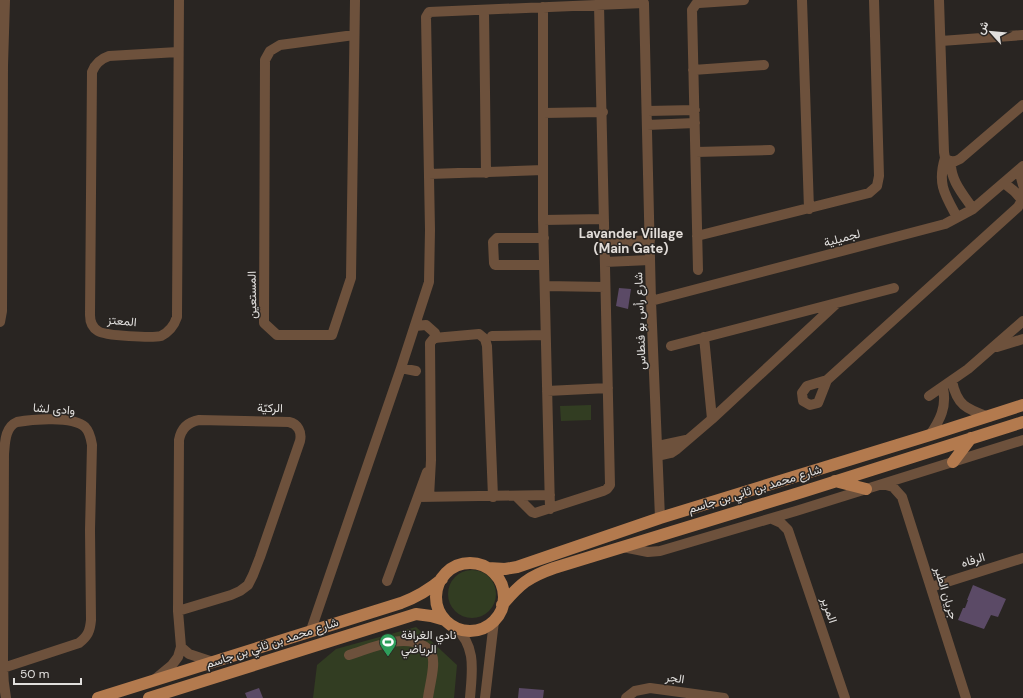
<svg xmlns="http://www.w3.org/2000/svg" width="1023" height="698" font-family="'DM Sans',Vazirmatn,sans-serif">
<style>
.green{fill:#323d22}
.building{fill:#5b4a66}
.lines{fill:none;stroke-linecap:round;stroke-linejoin:round}
.minor{stroke:#6d513c;stroke-width:10}
.major{stroke:#b37a4e;stroke-width:12}
.labels{text-anchor:middle;stroke-width:3;stroke-linejoin:round;paint-order:stroke}
.street-label{font-size:12px;fill:#e1dfdd;stroke:#292522}
.poi-label{font-size:12px;fill:#e1dfdd;stroke:#292522;text-anchor:start}
.neighbourhood-label{font-size:13px;font-weight:bold;fill:#e2ddd9;stroke:#292522}
</style>
<rect width="100%" height="100%" fill="#292522"/>
<path class="green" d="M591,405v15l-30,1 -1,-15z
M448 594a24 24 0 1 1 48 0a24 24 0 1 1-48 0Z
M416,627l41,38 -3,33h-141l4,-33 19,-16z"/>
<path class="building" d="M619,288l12,1 -3,20 -12,-3z
M973,585l33,14 -8,18 -7,-2 -7,14 -26,-9 5,-12h2l3,-8h-1z
M259,688l4,10h-16l-2,-5z
M519,688l25,2 -1,8h-25z"/>
<g class="lines">
<path class="minor" d="M802,0l7,209
M939,0l5,152 1,6c5,5 10,4 15,1l63,-54
M543,7v213l7,289
M484,10l2,163
M354,35l-74,10 -10,6 -5,9 -1,263 13,12h55l19,-57 4,-278
M941,41l82,-6
M178,52l-69,4c-9,3 -14,8 -17,16l-2,243c0,7 3,13 8,16 7,5 55,7 63,5 8,-4 13,-10 16,-19l2,-317
M693,70l71,-5
M647,111l48,-1
M543,113l60,-1
M647,125l48,-2
M696,152l74,-2
M945,158c-8,26 0,37 12,59
M951,162c-1,18 12,32 22,47
M1019,170l4,15
M429,174l114,-4
M1004,183l10,8 8,9
M543,220l61,-1
M697,236l172,-43 8,-7 2,-10 -5,-176
M544,238h-47l-4,4 1,21 1,2h49
M604,243l46,-3
M605,262l45,-2
M698,270l-6,-260 4,-6 3,-1 45,-3
M545,286l60,1
M651,301l294,-77 28,-15 50,-43
M0,322l2,-11 1,-246 2,-65
M415,326l11,-1 9,8 1,5
M492,336l53,-1
M704,337l8,82
M671,346l223,-58
M997,347l26,-8
M401,368l15,3
M827,380l-9,23 -8,2 -7,-4 -1,-8 5,-7 20,-6 191,-173 4,-7 1,-10
M952,381c5,25 15,28 37,36
M547,391l61,-3
M929,396l39,-27 55,-48
M930,435c10,-15 17,-28 13,-47
M658,446l28,-6
M658,456l13,-3 6,-4 35,-30 125,-116
M883,484l10,3 9,10 64,201
M418,497l132,-2
M429,497l2,-37 -1,-117 4,-5 45,-4 6,5 2,7 6,151
M517,497l15,15 3,1 68,-22 4,-2 3,-4 -11,-480
M772,519l9,4 7,7 57,168
M623,547l25,5 12,-1 136,-40 227,-71
M387,581l40,-109
M931,587l92,-29
M455,627c22,20 17,44 15,71
M311,630l90,-262 28,-86 1,-52 -4,-213 3,-5 215,-9 7,298 9,217
M181,647l8,7 24,8
M349,655c23,-7 53,-22 75,-9 3,2 7,5 8,9 4,9 -3,33 -4,43
M3,668l76,-25c9,-7 11,-12 12,-23l-1,-90 2,-85c-1,-6 -2,-13 -7,-18 -12,-11 -52,-8 -68,-5 -12,5 -12,20 -13,32l-1,211c0,11 1,22 3,33
M155,679l17,-14 6,-8 3,-10 -3,-36 1,-171c2,-11 9,-18 20,-20l90,2c9,2 13,10 11,19l-40,116 -7,18 -5,10 -8,6 -9,4 -53,16
M485,698l9,-77
M626,698l9,-7 15,-3 74,10"/>
<path class="major" d="M953,462l18,-24
M835,481l31,8
M436 597a34 34 0 1 1 68 0a34 34 0 1 1-68 0Z
M488,568l17,1 12,-2 143,-49 270,-83 93,-30
M502,605c18,-21 26,-28 52,-37l248,-76 221,-70
M98,698l303,-95c16,-6 28,-13 41,-24
M149,698l267,-84 15,2 14,4"/>
</g>
<defs>
<g id="stadium-pin" transform="scale(0.9)"><path d="M0 17L-7.5 6A9.5 9.5 0 1 1 7.5 6Z" fill="#2e9e5b" stroke="#292522"/><path d="M0-5a6.5 5 0 1 0 0 10a6.5 5 0 1 0 0-10ZM-3.5-1.8h7v3.6h-7Z" fill="#fff"/></g>
</defs>
<g fill-rule="evenodd">
<use href="#stadium-pin" x="388" y="642"/>
</g>
<g class="labels">
<g class="street-label">
<text transform="translate(842 238) rotate(-15)" y="4">لجميلية</text>
<text transform="translate(252 295) rotate(-91)" y="4">المستعين</text>
<text transform="translate(122 321) rotate(5)" y="4">المعتز</text>
<text transform="translate(640 321) rotate(-92)" y="4">شارع رأس بو فنطاس</text>
<text transform="translate(270 408) rotate(1)" y="4">الركيّة</text>
<text transform="translate(54 409) rotate(4)" y="4">وادى لشا</text>
<text transform="translate(755 489) rotate(-17)" y="4">شارع محمد بن ثاني بن جاسم</text>
<text transform="translate(973 560) rotate(-17)" y="4">الرفاه</text>
<text transform="translate(946 593) rotate(73)" y="4">جريان الطير</text>
<text transform="translate(829 610) rotate(71)" y="4">المرير</text>
<text transform="translate(272 643) rotate(-18)" y="4">شارع محمد بن ثاني بن جاسم</text>
<text transform="translate(675 678) rotate(8)" y="4">الجر</text>
</g>
<g class="poi-label">
<text x="401" y="639">نادي الغرافة<tspan x="401" dy="14">الرياضي</tspan></text>
</g>
<g class="neighbourhood-label">
<text x="631" y="238">Lavander Village<tspan x="631" dy="15">(Main Gate)</tspan></text>
</g>
</g>
<g transform="translate(991 32) rotate(297)" stroke="#292522" stroke-width="3" paint-order="stroke">
<path d="M0-3L7 15L0 10L-7 15Z" fill="#e1dfdd"/>
<text y="-6" font-size="11" font-weight="bold" text-anchor="middle" fill="#e1dfdd">ش</text>
</g>
<path d="M14 678v6h67v-6" fill="none" stroke="#e1dfdd" stroke-width="2"/>
<text x="20" y="678" font-size="12" fill="#e1dfdd" stroke="#292522" stroke-width="3" paint-order="stroke">50 m</text>
</svg>
